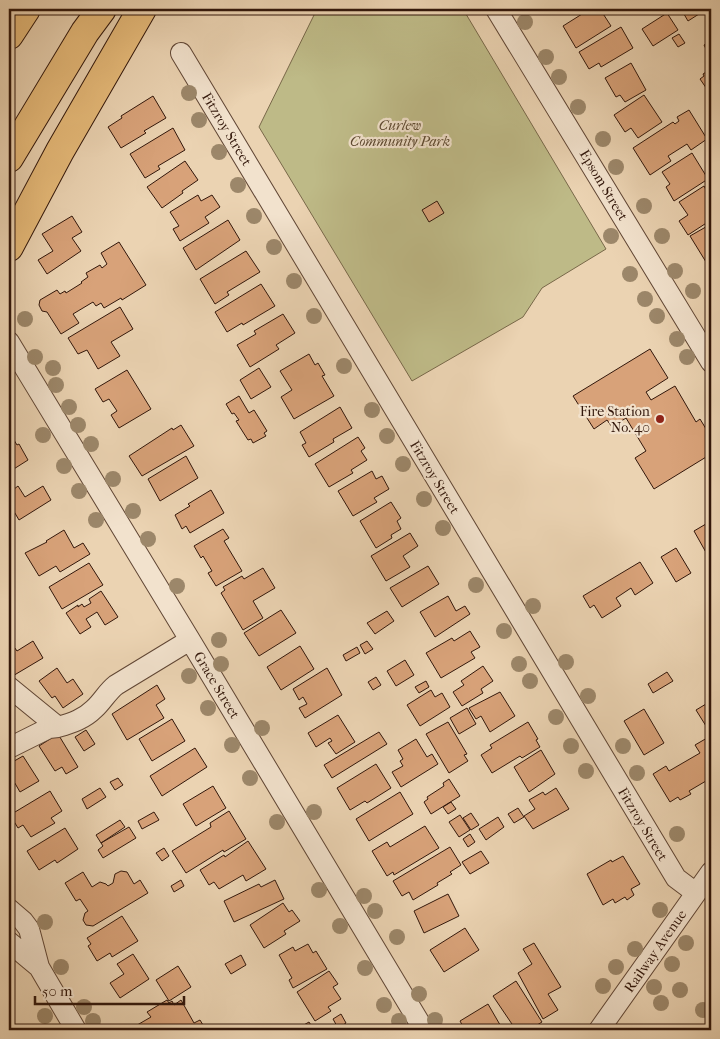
<svg xmlns="http://www.w3.org/2000/svg" width="720" height="1039" font-family="'IM FELL French Canon',serif">
<style>
.green{fill:#beba87;stroke:#786849}
.building{fill:#d8a279;stroke:#32170b}
.lines{fill:none;stroke-linecap:round;stroke-linejoin:round}
.minor-casing{stroke:#604635;stroke-width:22}
.highway-casing{stroke:#32170b;stroke-width:30}
.minor{stroke:#f2e2cd;stroke-width:20}
.highway{stroke:#e6ba79;stroke-width:28}
.tree{fill:#9c876a}
.poi-dot{fill:#8f2418;stroke:#f2e2cd;stroke-width:2}
.labels{text-anchor:middle;stroke-width:4.5;stroke-linejoin:round;paint-order:stroke}
.park-label{font-size:14px;font-style:italic;fill:#5c4830;stroke:#f2e2cd}
.street-label{font-size:14px;fill:#32170b;stroke:#f2e2cd}
.poi-label{font-size:14px;fill:#32170b;stroke:#f2e2cd;text-anchor:end}
</style>
<rect width="100%" height="100%" fill="#ebd3b2"/>
<filter id="stains"><feTurbulence type="fractalNoise" baseFrequency=".004" numOctaves="4"/><feColorMatrix values="0 0 0 0 .2 0 0 0 0 .09 0 0 0 0 .02 0 0 0 .5 -.17"/></filter>
<radialGradient id="worn" r=".72"><stop offset=".6" stop-color="#630" stop-opacity="0"/><stop offset="1" stop-color="#630" stop-opacity=".3"/></radialGradient>
<path class="green" d="M319,9h144l143,240 -64,39 -19,29 -111,64 -153,-254 57,-116z"/>
<path class="building" d="M590,9h10l11,17 -35,22 -13,-22z
M681,9h14l4,5 -11,7z
M667,13l11,17 -25,16 -11,-17z
M621,27l12,21 -32,19 -2,-4 -10,6 -10,-17z
M679,34l6,9 -7,4 -6,-9z
M711,41v11l-3,1 -4,-8z
M631,63l15,27 -21,12 -5,-7 -4,2 -11,-19z
M711,69v26l-11,-16 4,-3 -1,-2z
M644,95l18,27 -24,16 -7,-10 -6,4 -11,-17z
M153,96l13,22 -22,13 2,2 -25,15 -13,-21 14,-9 -1,-2z
M689,110l18,29 -16,11 -4,-6 -19,12 3,5 -21,14 -17,-27 40,-26 2,2 4,-3 -2,-4z
M173,128l12,22 -27,16 2,3 -15,9 -15,-24z
M692,153l16,26 -34,22 -8,-14 4,-3 -8,-12z
M185,161l13,19 -16,11 1,2 -21,15 -15,-21z
M704,186l7,13v21l-23,15 -9,-14 9,-6 -9,-13z
M198,195l3,6 11,-6 8,12 -15,10 4,6 -29,18 -7,-12 6,-3 -9,-14z
M437,201l7,12 -15,9 -7,-12z
M72,216l10,16 -10,6 9,13 -34,23 -9,-14 15,-9 -11,-17z
M228,220l12,20 -44,30 -13,-22z
M711,224v40l-2,-4 -3,2 -16,-26z
M119,242l27,43 -24,15 -1,-2 -17,10 -3,-5 -5,3 -3,-4 -20,12 6,9 -18,11 -14,-22 -5,-1 -3,-6 1,-5 17,-10 3,4 5,-3 1,2 16,-10 -1,-1 7,-5 -2,-4 14,-8 2,3 5,-4 -6,-11z
M246,251l14,21 -33,20 2,3 -14,9 -15,-25z
M261,284l14,22 -32,19 -1,-2 -15,9 -12,-20z
M120,307l13,22 -22,13 9,14 -22,13 -11,-19 -9,4 -10,-16z
M283,314l12,19 -19,12 3,4 -29,18 -13,-22 19,-11 -2,-3z
M650,349l18,29 -22,14 5,8 24,-14 21,36 4,-3 11,18v17l-57,35 -19,-31 11,-7 -20,-33 -14,9 -5,-7 -13,9 -21,-33z
M309,354l6,11 3,-2 7,12 -3,1 12,20 -40,23 -13,-22 11,-7 -12,-19z
M259,368l12,19 -20,12 -11,-19z
M127,370l24,39 -32,19 -8,-13 6,-4 -8,-12 -6,3 -8,-13z
M239,396l10,17 5,-3 13,21 -3,2 2,3 -13,7 -2,-4 -3,1 -12,-19 3,-1 -5,-7 -2,1 -6,-10z
M340,407l12,21 -19,11 1,3 -25,15 -7,-12 4,-2 -6,-11z
M181,425l13,21 -52,30 -13,-20 43,-28 1,2z
M11,435l6,10 2,-1 9,16 -19,12v-35z
M358,437l7,11 -4,3 6,9 -16,10 2,3 -24,14 -14,-23z
M186,456l12,22 -38,23 -12,-22z
M372,471l4,8 6,-3 7,13 -15,9 3,4 -24,14 -15,-25z
M18,486l7,11 18,-11 8,14 -32,20 -10,-17v-10z
M211,490l13,23 -34,20 -4,-7 -4,3 -7,-14 15,-9 -2,-2z
M391,502l10,16 -4,3 4,8 -10,6 1,3 -16,10 -16,-27z
M711,521v33l-3,2 -14,-25z
M223,529l6,9 -5,3 18,30 -26,15 -8,-13 4,-2 -9,-15 -2,2 -7,-12z
M64,530l10,18 9,-5 7,11 -30,18 -4,-6 -17,10 -14,-23 22,-11 -1,-1z
M410,533l8,13 -15,10 7,11 -24,14 -15,-25z
M676,548l15,25 -15,9 -15,-25z
M640,562l13,21 -18,12 -4,-7 -15,10 5,8 -19,12 -8,-13 -4,3 -7,-12z
M89,563l14,22 -41,24 -13,-22z
M428,566l11,18 -37,23 -12,-19z
M263,568l12,20 -22,13 10,17 -20,12 -22,-37 4,-3 -2,-3 19,-11 2,3z
M101,591l17,26 -13,8 -8,-13 -11,7 5,8 -11,7 -14,-21 12,-8v2l4,-3 2,3 7,-4 -2,-4z
M448,596l8,15 9,-5 5,8 -35,23 -15,-25z
M281,610l15,23 -37,23 -15,-23z
M387,611l7,10 -19,13 -8,-11z
M470,631l10,16 -9,5 4,6 -34,20 -15,-25 26,-15 2,3z
M33,641l10,17 -32,19 -2,-5v-26l3,-2 5,7z
M367,641l6,8 -8,5 -5,-9z
M300,646l14,23 -33,21 -14,-23z
M357,647l3,6 -14,8 -3,-6z
M405,660l9,15 -18,11 -9,-15z
M483,666l10,15 -12,8 2,4 -21,13 -9,-14 11,-7 -3,-4z
M57,668l10,15 6,-4 10,15 -20,14 -8,-12 -3,2 -13,-17z
M327,668l15,27 -37,23 -6,-10 8,-4 -4,-7 -4,3 -6,-11z
M667,672l6,9 -20,12 -5,-9z
M376,677l5,8 -8,5 -5,-8z
M426,681l3,6 -10,6 -4,-6z
M157,685l8,14 -9,6 8,13 -37,22 -15,-26z
M431,690l4,7 7,-4 8,14 -30,19 -13,-21z
M500,692l15,24 -25,16 -9,-16 -5,3 -7,-11z
M711,701v33l-15,-24z
M467,708l9,16 -17,10 -9,-16z
M644,709l20,34 -20,12 -20,-34z
M338,715l17,27 -19,12 -8,-11 4,-2 -2,-3 -14,9 -8,-14z
M172,719l13,22 -33,20 -13,-22z
M448,722l19,32 -3,1 4,6 -19,12 -23,-39z
M528,722l10,17 -2,1 4,7 -18,11 -2,-2 -28,17 -11,-18 11,-7 -2,-3z
M86,730l9,14 -11,7 -9,-14z
M379,732l8,12 -55,34 -8,-13z
M58,734l20,33 -12,7 -4,-7 -7,4 -16,-25z
M707,738l4,8v32l-22,13 2,3 -11,6 -2,-3 -8,5 -17,-28 13,-8 3,5 31,-18 -5,-8z
M416,739l11,18 5,-3 6,10 -37,23 -9,-15 11,-6 -3,-5 3,-2 -5,-9z
M195,748l12,19 -45,29 -12,-20z
M541,750l14,24 -26,18 -15,-25z
M23,756l16,25 -19,11 -11,-19v-9z
M376,764l15,24 -24,15 -2,-2 -15,9 -13,-22z
M118,778l5,7 -8,5 -5,-8z
M449,779l11,17 -29,18 -7,-12 4,-3 -1,-2 17,-11 -1,-3z
M213,786l13,22 -30,18 -13,-22z
M100,788l6,9 -19,12 -5,-10z
M556,788l13,21 -36,20 -9,-13 11,-7 -6,-9 14,-8 2,3z
M50,791l12,20 -11,7 4,5 -24,14 -8,-12 -5,3 -8,-13z
M400,792l13,22 -44,27 -13,-22z
M451,802l5,7 -8,5 -5,-7z
M518,808l6,9 -10,6 -6,-9z
M229,811l17,28 -22,13 -1,-2 -37,23 -14,-22 39,-24 -1,-4z
M154,812l5,8 -17,9 -4,-8z
M471,813l8,12 -8,5 -8,-12z
M460,815l10,15 -11,7 -10,-15z
M498,817l6,10 -18,13 -7,-11z
M120,820l5,7 -24,16 -5,-8z
M425,826l14,22 -45,27 -1,-3 -6,4 -15,-25 15,-9 3,5z
M129,827l7,11 -33,20 -5,-8 5,-4 -2,-3z
M65,828l13,21 -21,14 -2,-3 -16,10 -12,-19z
M470,834l5,8 -7,5 -5,-8z
M248,841l18,28 -20,12 -3,-6 -24,14 -5,-7 -5,3 -9,-15 24,-15 1,2z
M450,847l11,18 -11,7 2,2 -15,9 1,2 -25,15 -4,-8 -7,4 -9,-15z
M164,848l5,8 -7,5 -6,-8z
M481,851l8,12 -19,11 -8,-12z
M623,856l17,28 -9,5 3,6 -7,5 -2,-3 -10,6 -2,-4 -10,6 -16,-31 24,-14 1,2z
M121,871l6,1 7,12 6,-4 8,13 -55,33 -7,-1 -3,-5 2,-7 3,-2 -8,-12 -4,2 -11,-18 18,-11 9,15 8,-5 6,2 2,2 5,-3 2,-9z
M181,880l3,6 -10,6 -3,-6z
M275,880l9,19 -50,23 -10,-21 35,-17 2,3z
M448,894l11,22 -35,17 -10,-22z
M283,903l6,9 3,-2 8,11 -16,10 2,3 -22,14 -14,-23z
M122,916l16,25 -26,16 -2,-4 -13,8 -9,-15 3,-2 -4,-6z
M465,928l14,22 -35,22 -14,-22z
M534,943l27,44 -13,7 10,16 -15,9 -25,-46 14,-9 -9,-15z
M308,944l5,9 3,-2 11,18 -34,19 -4,-8 3,-2 -13,-23 14,-8 2,4z
M133,954l16,25 -29,19 -10,-15 14,-9 -7,-10z
M241,955l5,10 -15,9 -6,-10z
M178,966l13,21 -22,14 -13,-21z
M329,971l9,13 -5,3 8,12 -13,8 3,4 -16,10 -18,-29z
M516,981l26,41 -13,8h-13l-23,-34z
M167,1000l2,3 3,-2 2,4 7,-5 13,23 6,-3 6,10h-73l-1,-2 19,-11 -4,-5z
M488,1004l15,26h-38l-5,-9z
M341,1014l5,9 -8,5 -5,-9z
M309,1022l5,8h-19z"/>
<g class="lines">
<g class="minor-casing">
<path id="minor" d="M496,9l215,353
M181,53l495,825 20,15
M9,342l181,298 234,390
M9,687l49,40c14,-4 26,-8 36,-18 8,-7 13,-17 22,-24l74,-45
M9,748l40,-20 9,-1
M9,909l14,12 6,8 10,38 37,63
M9,942l30,25
M599,1030l112,-158"/>
</g>
<g class="highway-casing">
<path id="highway" d="M9,35l17,-26
M9,158l76,-126 17,-23
M9,247l51,-96 82,-142"/>
</g>
<use href="#minor" class="minor"/>
<use href="#highway" class="highway"/>
</g>
<g class="tree">
<circle cx="525" cy="22" r="8"/>
<circle cx="546" cy="57" r="8"/>
<circle cx="559" cy="77" r="8"/>
<circle cx="189" cy="93" r="8"/>
<circle cx="578" cy="107" r="8"/>
<circle cx="199" cy="120" r="8"/>
<circle cx="603" cy="139" r="8"/>
<circle cx="219" cy="152" r="8"/>
<circle cx="616" cy="167" r="8"/>
<circle cx="238" cy="185" r="8"/>
<circle cx="644" cy="206" r="8"/>
<circle cx="254" cy="216" r="8"/>
<circle cx="611" cy="236" r="8"/>
<circle cx="662" cy="236" r="8"/>
<circle cx="274" cy="247" r="8"/>
<circle cx="675" cy="271" r="8"/>
<circle cx="630" cy="274" r="8"/>
<circle cx="294" cy="281" r="8"/>
<circle cx="693" cy="291" r="8"/>
<circle cx="645" cy="299" r="8"/>
<circle cx="314" cy="316" r="8"/>
<circle cx="657" cy="316" r="8"/>
<circle cx="25" cy="319" r="8"/>
<circle cx="677" cy="339" r="8"/>
<circle cx="35" cy="357" r="8"/>
<circle cx="687" cy="357" r="8"/>
<circle cx="344" cy="366" r="8"/>
<circle cx="53" cy="368" r="8"/>
<circle cx="56" cy="385" r="8"/>
<circle cx="69" cy="407" r="8"/>
<circle cx="372" cy="410" r="8"/>
<circle cx="78" cy="425" r="8"/>
<circle cx="43" cy="435" r="8"/>
<circle cx="387" cy="436" r="8"/>
<circle cx="91" cy="444" r="8"/>
<circle cx="403" cy="464" r="8"/>
<circle cx="64" cy="466" r="8"/>
<circle cx="113" cy="479" r="8"/>
<circle cx="79" cy="491" r="8"/>
<circle cx="424" cy="499" r="8"/>
<circle cx="133" cy="511" r="8"/>
<circle cx="96" cy="520" r="8"/>
<circle cx="443" cy="528" r="8"/>
<circle cx="148" cy="539" r="8"/>
<circle cx="476" cy="585" r="8"/>
<circle cx="177" cy="586" r="8"/>
<circle cx="533" cy="606" r="8"/>
<circle cx="504" cy="631" r="8"/>
<circle cx="219" cy="640" r="8"/>
<circle cx="566" cy="662" r="8"/>
<circle cx="221" cy="664" r="8"/>
<circle cx="519" cy="664" r="8"/>
<circle cx="189" cy="676" r="8"/>
<circle cx="530" cy="681" r="8"/>
<circle cx="588" cy="696" r="8"/>
<circle cx="208" cy="708" r="8"/>
<circle cx="556" cy="717" r="8"/>
<circle cx="262" cy="728" r="8"/>
<circle cx="232" cy="745" r="8"/>
<circle cx="571" cy="746" r="8"/>
<circle cx="623" cy="746" r="8"/>
<circle cx="586" cy="771" r="8"/>
<circle cx="637" cy="773" r="8"/>
<circle cx="250" cy="778" r="8"/>
<circle cx="314" cy="812" r="8"/>
<circle cx="277" cy="822" r="8"/>
<circle cx="677" cy="834" r="8"/>
<circle cx="319" cy="890" r="8"/>
<circle cx="364" cy="896" r="8"/>
<circle cx="660" cy="910" r="8"/>
<circle cx="375" cy="911" r="8"/>
<circle cx="45" cy="922" r="8"/>
<circle cx="340" cy="926" r="8"/>
<circle cx="397" cy="937" r="8"/>
<circle cx="686" cy="943" r="8"/>
<circle cx="635" cy="949" r="8"/>
<circle cx="672" cy="964" r="8"/>
<circle cx="61" cy="967" r="8"/>
<circle cx="616" cy="967" r="8"/>
<circle cx="365" cy="968" r="8"/>
<circle cx="603" cy="986" r="8"/>
<circle cx="654" cy="987" r="8"/>
<circle cx="680" cy="990" r="8"/>
<circle cx="419" cy="994" r="8"/>
<circle cx="661" cy="1003" r="8"/>
<circle cx="384" cy="1005" r="8"/>
<circle cx="84" cy="1007" r="8"/>
<circle cx="703" cy="1010" r="8"/>
<circle cx="45" cy="1016" r="8"/>
<circle cx="435" cy="1020" r="8"/>
<circle cx="93" cy="1021" r="8"/>
<circle cx="399" cy="1021" r="8"/>
</g>
<circle class="poi-dot" cx="660" cy="419" r="5"/>
<g class="labels">
<g class="park-label">
<text x="400" y="130">Curlew<tspan x="400" dy="16">Community Park</tspan></text>
</g>
<g class="street-label">
<text transform="translate(227 129) rotate(59)" y="5">Fitzroy Street</text>
<text transform="translate(604 185) rotate(59)" y="5">Epsom Street</text>
<text transform="translate(435 477) rotate(59)" y="5">Fitzroy Street</text>
<text transform="translate(217 685) rotate(59)" y="5">Grace Street</text>
<text transform="translate(643 824) rotate(59)" y="5">Fitzroy Street</text>
<text transform="translate(655 951) rotate(-55)" y="5">Railway Avenue</text>
</g>
<g class="poi-label">
<text x="650" y="416">Fire Station<tspan x="650" dy="16">No. 40</tspan></text>
</g>
</g>
<rect width="720" height="1039" fill="none" stroke="#ebd3b2" stroke-width="30"/>
<rect x="10" y="10" width="700" height="1019" fill="none" stroke="#32170b" stroke-width="2.5"/>
<rect x="15" y="15" width="690" height="1009" fill="none" stroke="#32170b"/>
<path d="M35 996v8h149v-8" fill="none" stroke="#32170b" stroke-width="2.5"/>
<text x="42" y="996" font-size="15" fill="#32170b" stroke="#f2e2cd" stroke-width="4" paint-order="stroke">50 m</text>
<rect width="100%" height="100%" filter="url(#stains)"/>
<rect width="100%" height="100%" fill="url(#worn)"/>
</svg>
